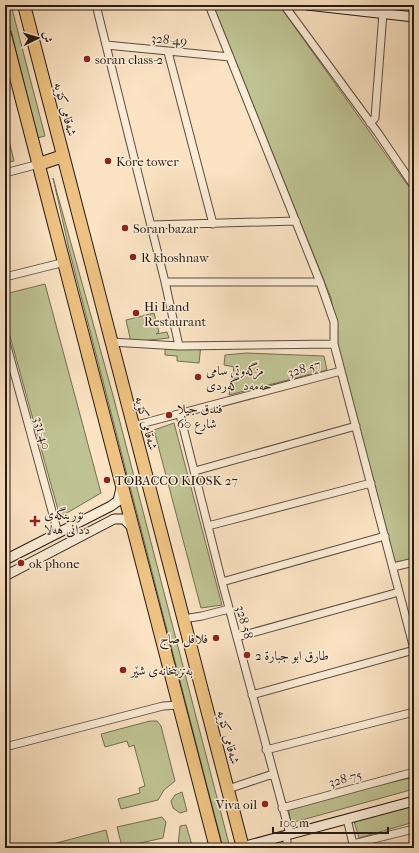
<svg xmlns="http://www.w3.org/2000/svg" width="419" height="853" font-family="'IM FELL French Canon',Amiri,serif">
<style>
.green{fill:#bfc393;stroke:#736e54}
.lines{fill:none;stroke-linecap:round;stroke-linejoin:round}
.street-casing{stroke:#5c4c40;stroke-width:9}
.secondary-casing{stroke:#271a14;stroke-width:11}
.highway-casing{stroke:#271a14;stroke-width:14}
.street{stroke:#fcedd8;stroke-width:7}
.secondary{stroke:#fcedd8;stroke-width:9}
.highway{stroke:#eec282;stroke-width:12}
.poi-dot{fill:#8f2418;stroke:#fcedd8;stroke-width:1.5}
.labels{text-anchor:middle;stroke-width:3;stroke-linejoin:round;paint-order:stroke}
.street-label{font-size:13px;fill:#271a14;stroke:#fcedd8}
.poi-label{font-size:13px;fill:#271a14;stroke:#fcedd8;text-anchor:start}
</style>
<rect width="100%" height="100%" fill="#fbe3c3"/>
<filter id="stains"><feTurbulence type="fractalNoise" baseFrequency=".005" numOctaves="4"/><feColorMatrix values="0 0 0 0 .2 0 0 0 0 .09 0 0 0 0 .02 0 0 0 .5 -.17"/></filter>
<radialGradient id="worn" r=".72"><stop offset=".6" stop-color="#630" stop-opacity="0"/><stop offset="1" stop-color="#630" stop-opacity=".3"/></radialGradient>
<path class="green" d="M5,5h6l34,131 -8,2z
M213,5h66l135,189v365l-20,4 -61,-221 5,-9 -7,-35z
M5,124l9,37 -9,2z
M53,178l61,221 116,449h-7l-154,-599z
M45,284l56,209 -41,24 -55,-199v-24z
M154,313l5,19 -3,2 11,-2 2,6 -38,4 -5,-22z
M201,345l-2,18 -22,-2v-5l-12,-1v-6z
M246,353l78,3 3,14 -98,25 5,-28 -10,-2 1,-10z
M174,423l48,182 -21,3 -47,-178z
M150,721h7l4,5 14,55 -11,9 -6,10 -37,9 -3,-10 22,-6 -1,-5 6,-2 -11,-41 -5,2 -2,-6 -22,6 -4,-13z
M414,777v12l-123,34 -3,-16z
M182,792l5,19 -7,2 -7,-5 -2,-7 4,-6z
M414,806v16l-55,16 -5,-17z
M162,817l4,5 -3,16 -41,9 -5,-20z
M186,825l7,23h-9l-1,-3 -5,1 2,-20z
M106,830l4,17 -64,1 -1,-2z"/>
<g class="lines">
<g class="street-casing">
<path id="street" d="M96,5l69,277 14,64
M209,5l111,277 14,40v22l80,305
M284,5l94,128 36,53
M106,45l124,12
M168,52l45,172
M370,123l5,-5 8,-105
M5,173l34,-9
M151,225l145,-4
M5,277l60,-15
M165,282h155
M5,339l53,194
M111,342l68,4 155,-2
M180,415l42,167 68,252
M133,426l208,-55
M195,471l161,-45
M208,526l163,-43
M393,567l21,-5
M222,582l163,-46
M183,619l19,-3 27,-7
M237,637l162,-45
M252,695l162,-45
M5,747l158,-41 16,-1
M266,750l148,-38
M228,789l45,-15
M282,808l132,-36
M347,819l7,29
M286,835l2,13
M353,844l61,-15"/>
</g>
<g class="secondary-casing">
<path id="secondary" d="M307,5l107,12
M5,560l106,-54 7,-5 3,-13
M5,576l109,-57h10l8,8
M242,847l172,-46"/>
</g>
<g class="highway-casing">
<path id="highway" d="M24,5l219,843
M5,35l211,813
M39,164l24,-8"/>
</g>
<use href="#street" class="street"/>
<use href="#secondary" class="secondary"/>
<use href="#highway" class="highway"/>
</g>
<g class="poi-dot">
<circle cx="87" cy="59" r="4"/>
<circle cx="108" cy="161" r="4"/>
<circle cx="125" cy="228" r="4"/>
<circle cx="133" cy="257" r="4"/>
<circle cx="136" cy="313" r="4"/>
<circle cx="198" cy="377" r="4"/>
<circle cx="169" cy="415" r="4"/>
<circle cx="107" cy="480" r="4"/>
<path d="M33 515h4v4h4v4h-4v4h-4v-4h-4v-4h4z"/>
<circle cx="21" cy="563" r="4"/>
<circle cx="216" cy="638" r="4"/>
<circle cx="247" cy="655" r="4"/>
<circle cx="123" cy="670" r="4"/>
<circle cx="265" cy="804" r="4"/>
</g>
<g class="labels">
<g class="street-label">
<text transform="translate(169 39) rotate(5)" y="5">328-49</text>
<text transform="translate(66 109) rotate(75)" y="5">شەقامی کۆیە</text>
<text transform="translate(304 368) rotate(-15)" y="5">328-57</text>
<text transform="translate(147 423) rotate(75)" y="5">شەقامی کۆیە</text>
<text transform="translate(43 433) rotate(75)" y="5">331-40</text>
<text transform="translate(245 622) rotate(75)" y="5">328-58</text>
<text transform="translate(229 737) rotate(75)" y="5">شەقامی کۆیە</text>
<text transform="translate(345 778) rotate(-15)" y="5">328-75</text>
</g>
<g class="poi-label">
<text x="95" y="64">soran class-2</text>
<text x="116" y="166">Kore tower</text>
<text x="133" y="233">Soran bazar</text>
<text x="141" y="262">R khoshnaw</text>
<text x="144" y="311">Hi Land<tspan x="144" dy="15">Restaurant</tspan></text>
<text x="206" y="375">مزگەوتی سامی<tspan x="206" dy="15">حەمەد گەردی</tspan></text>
<text x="177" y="413">فندق جيلا<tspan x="177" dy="15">شارع 60</tspan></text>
<text x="115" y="485">TOBACCO KIOSK 27</text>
<text x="44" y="519">نۆرینگەی<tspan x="44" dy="15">ددانی هەلا</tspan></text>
<text x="29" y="568">ok phone</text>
<text x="208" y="643" text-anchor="end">فلافل صاج</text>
<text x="255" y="660">طارق ابو جبارة 2</text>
<text x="131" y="675">بەنزینخانەی شێر</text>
<text x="257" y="809" text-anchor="end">Viva oil</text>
</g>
</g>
<rect width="419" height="853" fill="none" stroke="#fbe3c3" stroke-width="20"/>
<rect x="6" y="6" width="407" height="841" fill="none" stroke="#271a14" stroke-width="2"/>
<rect x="10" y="10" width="399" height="833" fill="none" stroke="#271a14"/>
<g transform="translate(38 38) rotate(85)" stroke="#fcedd8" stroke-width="3" paint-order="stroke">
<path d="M0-3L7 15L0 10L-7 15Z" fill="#271a14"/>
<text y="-6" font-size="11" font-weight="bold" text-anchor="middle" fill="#271a14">ش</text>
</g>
<path d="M273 827v6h115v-6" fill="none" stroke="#271a14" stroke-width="2"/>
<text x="279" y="827" font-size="12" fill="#271a14" stroke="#fcedd8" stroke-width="3" paint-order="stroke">100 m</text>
<rect width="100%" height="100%" filter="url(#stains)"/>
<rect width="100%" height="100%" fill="url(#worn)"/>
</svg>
